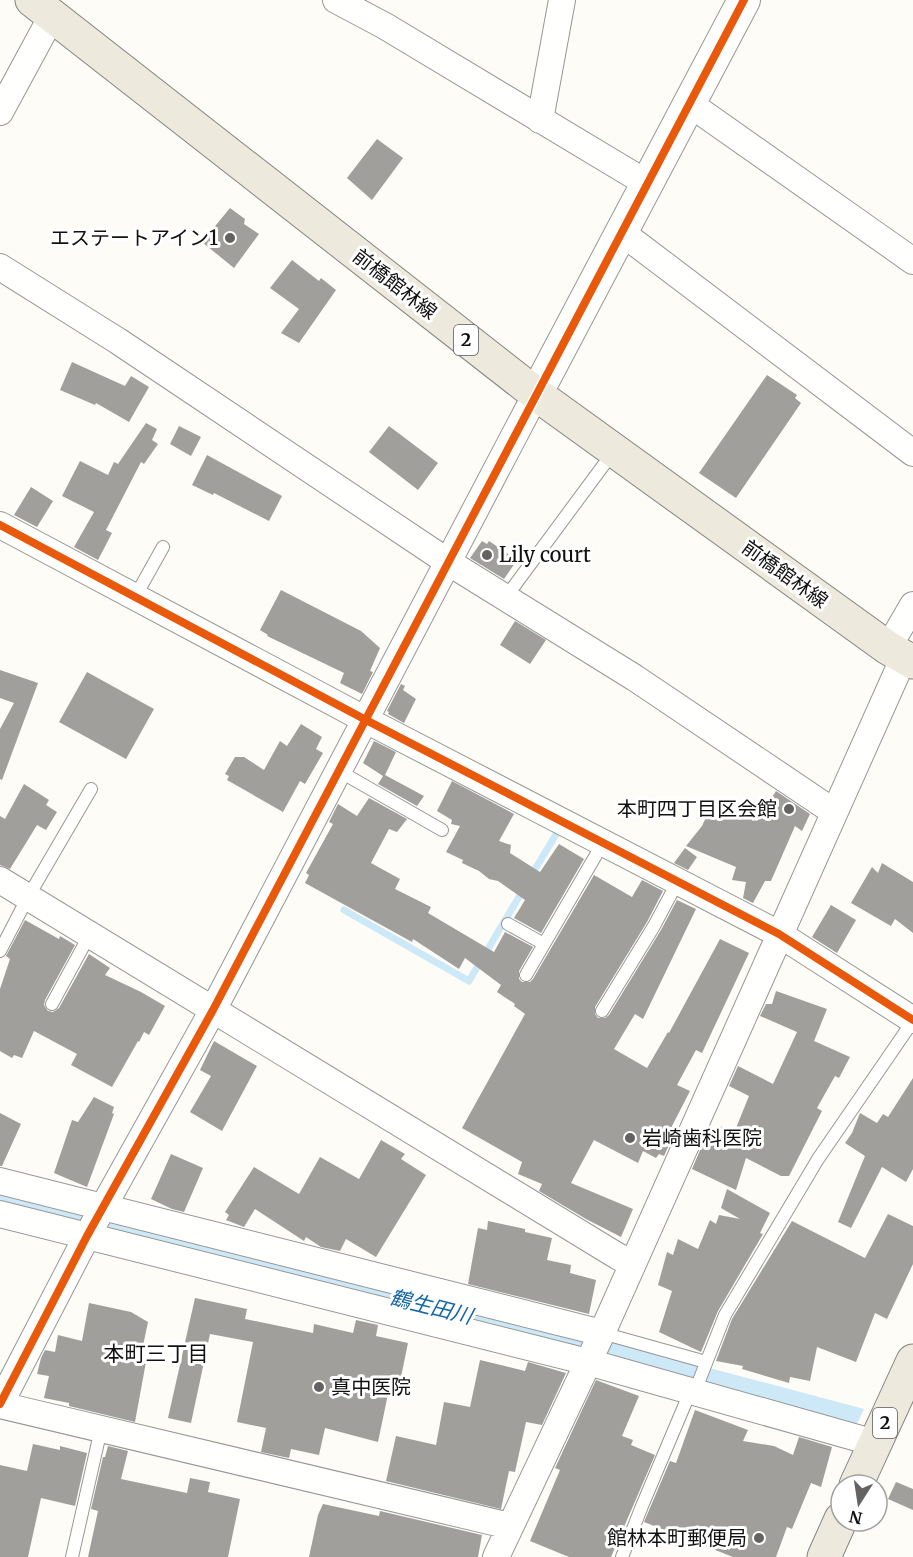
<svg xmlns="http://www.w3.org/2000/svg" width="913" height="1557" font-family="Merriweather,'Noto Sans JP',serif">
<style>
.water{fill:#cde8f7}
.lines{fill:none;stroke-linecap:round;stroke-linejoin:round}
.stream{stroke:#cde8f7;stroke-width:7}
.building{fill:#a19f9c}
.service-casing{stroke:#979795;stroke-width:14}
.minor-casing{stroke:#979795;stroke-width:28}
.tertiary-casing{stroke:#979795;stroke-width:34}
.primary-casing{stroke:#858482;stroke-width:35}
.service{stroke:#fffffe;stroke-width:12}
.minor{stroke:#fffffe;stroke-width:26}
.tertiary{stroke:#fffffe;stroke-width:32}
.primary{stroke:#ede9dc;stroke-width:33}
.cycleway-casing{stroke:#fff;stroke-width:11}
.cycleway{stroke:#e8590c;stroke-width:8}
.poi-dot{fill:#646362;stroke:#fff;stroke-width:2}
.labels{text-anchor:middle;stroke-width:6;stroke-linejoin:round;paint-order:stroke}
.shield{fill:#fff;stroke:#585858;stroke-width:1.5}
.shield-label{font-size:18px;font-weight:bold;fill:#111}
.poi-label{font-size:20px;fill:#111;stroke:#fff;text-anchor:end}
.street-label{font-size:20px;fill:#111;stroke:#fff}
.water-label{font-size:21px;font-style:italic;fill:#1768a6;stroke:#fff}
.neighbourhood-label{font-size:21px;fill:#111;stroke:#fff}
</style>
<rect width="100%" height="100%" fill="#fdfcf7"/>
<path class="water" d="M0,1191l582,143 282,75 -7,15 -857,-219z"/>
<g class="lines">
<path class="stream" d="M531,876l27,-45
M344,910l125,71 54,-91"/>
</g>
<path class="building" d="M377,139l26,19 -31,42 -25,-22z
M230,208l15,11 -1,5 15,10 -25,34 -32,-26z
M292,260l27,21 2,-3 15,12 -37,53 -18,-10 18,-24 -29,-21z
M72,362l53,24 6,-10 18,11 -20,35 -33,-19 -1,2 -35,-15z
M767,375l30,20 -2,3 6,5 -65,95 -37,-25z
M146,423l11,6 -5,11 6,4 -14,20 -3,-2 -35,68 6,3 -14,27 -24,-13 20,-35 -32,-16 18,-35 28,14 6,-13 4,2z
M179,426l22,11 -10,19 -21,-12z
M389,426l49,37 -20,27 -49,-38z
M207,455l75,41 -13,25 -55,-28 -1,2 -21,-10z
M31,487l22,14 -16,26 -23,-12z
M482,541l5,3 2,-3 28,19 -13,19 -34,-21z
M281,590l80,41 19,17 -10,23 3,1 -11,22 -22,-11 4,-10 -77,-37 1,-1 -8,-5z
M515,621l31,19 -16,24 -30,-19z
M0,670l38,13 -36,97 -2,-1v-50l14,-26 -14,-5z
M87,672l67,37 -28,50 -67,-37z
M401,684l4,2 -2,4 13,9 -12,24 -16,-9 1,-2 -2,-1z
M301,724l21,13 -6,12 7,4 -18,31 -5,-3 -17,31 -56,-32 2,-4 -4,-2 10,-17h9l20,13 16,-29 7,5z
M374,741l22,11 -11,23 39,21 -7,10 -39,-22 5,-8 -20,-13z
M452,781l62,33 -15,27 12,4 -1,8 30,19 19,-28 25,15 -43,74 -27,-15 11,-18 -27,-19 -9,-2 -10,-8 -17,-8 1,-3 -17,-8 14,-26 -9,-2 1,-4 -15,-9z
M24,784l25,16 -3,5 11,7 -11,18 -9,-5 -27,44 -10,-4v-49l5,3z
M776,791l34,23 -8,17 -7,-5 -24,55h-6l-12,22 -10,-5 3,-16 -14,-2 4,-13 -50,-21 16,-20 12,-26 43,21z
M369,798l38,21 -10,13 -8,-3 -18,34 29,16 -5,10 36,18 -3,6 66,39 11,-20 28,15 -14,24v8l3,3h8l3,-3 61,-104 38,22 10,-17 21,11 -16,31 -52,85v7l3,4h7l4,-3 52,-85 16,-30 19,9 -53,110 -8,-5 -21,35 33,19 21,-36 1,1 51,-94 29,14 -47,100 -6,-3 -19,35 13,6 -20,39 5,2 -11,24 -5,-2 -3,4 -13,-7 -5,12 -44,-23 -23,43 62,26 -12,28 -35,-18 -47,-28 3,-7 -24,-10 4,-12 -60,-34 63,-114 -11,-8 1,-2 -18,-12 4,-7 -36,-27 -6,11 -46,-30 -1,3 -107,-59 4,-8 -3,-2 27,-49 -4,-2 9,-18 19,12z
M685,848l12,9 -9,13 -14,-7z
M882,863l31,19v51l-18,-14 -4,7 -40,-23 21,-36 6,6z
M831,905l25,15 -19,33 -25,-16z
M25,920l34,19 1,-3 15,9 -30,55 -1,5 4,6 5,1 6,-4 30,-54 21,14 -5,7 36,17 24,14 -16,29 -5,-3 -5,10 -1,-1 -26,46 -41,-22 6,-11 -43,-23 -12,27 -8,-3 -2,3 -12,-7v-62l10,-30 -4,-3z
M776,991l51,18 -13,32 36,16 -11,21 -4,-2 -18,32 5,3 -33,65h-8l-35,-18 -10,32 -44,-21 12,-28 7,3 9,-18 14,7 15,-37 -20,-10 9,-20 35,18 24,-52 -37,-16 6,-12h6z
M214,1041l43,25 -35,65 -32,-19 21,-36 -11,-6z
M913,1078v91l-7,13 -24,-15 -31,61 -13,-6 27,-66 -20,-13 7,-10 8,-20 17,10 6,-9 5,3z
M94,1097l20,10 -2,6 2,1 -27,73 -33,-14 18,-53 6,2z
M0,1113l21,11 -19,42h-2z
M381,1140l24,14 -4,5 25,16 -50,82 -30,-18 -6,12 -19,-4 -15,-10 -2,4 -49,-32 -11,18 -18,-7 3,-5 -4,-3 29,-45 45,27 21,-37 39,22z
M171,1154l32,14 -19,44 -12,-3 -21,-10z
M727,1189l43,24 -10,20 3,1 -45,77 -17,41 -42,-20 13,-41 -14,-6 9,-33 6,3 5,-16 20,10 12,-29 6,4 3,-9 21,4 -19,-11z
M888,1214l25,12v38l-26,55 -12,-6 -19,49 -39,-15 -7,34 -20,-4 -1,6 -47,-14 1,-3 -27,-5 16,-42 60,-98 73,37z
M488,1221l37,8v3l27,6 -5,22 24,5 -1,8 26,7 -7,34 -121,-30 10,-56 9,2z
M195,1298l52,11 -2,10 68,14 1,-9 39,9 3,-13 22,5 -2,11 32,7 -7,34 -9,-2 -14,67 -53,-14 -6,27 -28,-6 -2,9 -28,-6 5,-24 -29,-6 16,-80 -43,-8 -19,89 -23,-5z
M89,1303l42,9 17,10 -8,38 6,2 -11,60 -66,-16v-3l-25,-5 5,-22 -12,-2 4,-16 4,-8 10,2 3,-17 24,6z
M480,1360l45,11 3,-9 38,11 -24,52 -16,-3 -11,50 -6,-1 -8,38 -115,-28 10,-45 40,9 8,-43 26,5z
M596,1380l43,16 -17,40 11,4 -2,5 24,10 -44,102h-42l-39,-16 30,-71 -5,-2 1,-2z
M695,1410l53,20 -5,11 31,5 19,9 6,-18 33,10 -11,40 -10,-4 -19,46 -5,-2 -11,30h-43l-89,-35 26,-61 6,2z
M33,1444l27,6v-4l27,7 -12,53 -34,-8 -13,59h-28v-92l27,6z
M108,1446l20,5 -7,28 66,14 3,-15 20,4 -2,10 32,7 -12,58h-140l10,-46 -7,-2 12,-52h2z
M896,1482l17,7v21l-25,-11z
M323,1504l56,12 1,-5 102,24 -4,22h-169l9,-42z"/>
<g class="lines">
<g class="service-casing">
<path id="service" d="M135,597l28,-50
M506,597l108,-146
M339,771l103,59
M508,924l36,20
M0,951l28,-54 63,-108
M526,975l77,-132
M52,1004l38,-70
M602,1011l52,-85 24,-45
M602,1333l104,29
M72,1557l29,-128
M622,1557l20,-51 46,-109 9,-11 28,-71 93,-156 95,-138"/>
</g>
<g class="minor-casing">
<path id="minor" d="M336,0l49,26 263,158
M690,104l223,157
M0,112l52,-96
M540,120l22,-120
M621,232l292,221
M0,267l118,74 330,221 187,116 199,134
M0,525l366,195 413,214 134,86
M888,648l25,-43
M0,880l619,377 14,6
M0,1181l602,152
M0,1214l588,148 287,81
M0,1404l87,-168 126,-226 323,-616
M0,1405l510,121
M496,1557l106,-224 302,-676"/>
</g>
<g class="tertiary-casing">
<path id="tertiary" d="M536,394l208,-394"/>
</g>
<g class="primary-casing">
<path id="primary" d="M32,0l504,394 352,254 25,14
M856,1485l57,-124
M824,1557l17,-38"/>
</g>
<use href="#service" class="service"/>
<use href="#minor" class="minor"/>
<use href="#tertiary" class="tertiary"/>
<use href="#primary" class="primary"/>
<g class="cycleway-casing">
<path id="cycleway" d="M0,525l366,195 413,214 134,86
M0,1404l87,-168 126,-226 531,-1010"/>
</g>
<use href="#cycleway" class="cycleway"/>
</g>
<g class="poi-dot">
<circle cx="230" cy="238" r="6"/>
<circle cx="487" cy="555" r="6"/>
<circle cx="789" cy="809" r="6"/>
<circle cx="630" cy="1138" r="6"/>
<circle cx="319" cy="1387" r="6"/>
<circle cx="759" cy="1538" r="6"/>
</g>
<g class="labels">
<g class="shield">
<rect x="454" y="325" width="24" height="30" rx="4.5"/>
<rect x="873" y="1408" width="24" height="30" rx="4.5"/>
</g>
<g class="shield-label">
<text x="466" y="346">2</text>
<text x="885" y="1429">2</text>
</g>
<g class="poi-label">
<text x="218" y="245">エステートアイン1</text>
<text x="499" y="562" text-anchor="start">Lily court</text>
<text x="777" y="816">本町四丁目区会館</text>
<text x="642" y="1145" text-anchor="start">岩崎歯科医院</text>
<text x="331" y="1394" text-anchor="start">真中医院</text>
<text x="747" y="1545">館林本町郵便局</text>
</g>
<g class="street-label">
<text transform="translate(395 284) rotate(38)" y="7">前橋館林線</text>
<text transform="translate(785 574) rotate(36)" y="7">前橋館林線</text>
</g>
<g class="water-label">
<text transform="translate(431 1307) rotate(14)" y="7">鶴生田川</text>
</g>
<g class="neighbourhood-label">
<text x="156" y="1361">本町三丁目</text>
</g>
</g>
<g transform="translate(859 1503) rotate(192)"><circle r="28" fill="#ffffff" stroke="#a0a0a0" stroke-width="1.5"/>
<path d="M0-4.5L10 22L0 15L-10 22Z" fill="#646362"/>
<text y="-9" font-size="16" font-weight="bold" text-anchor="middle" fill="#111111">N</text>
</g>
</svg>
